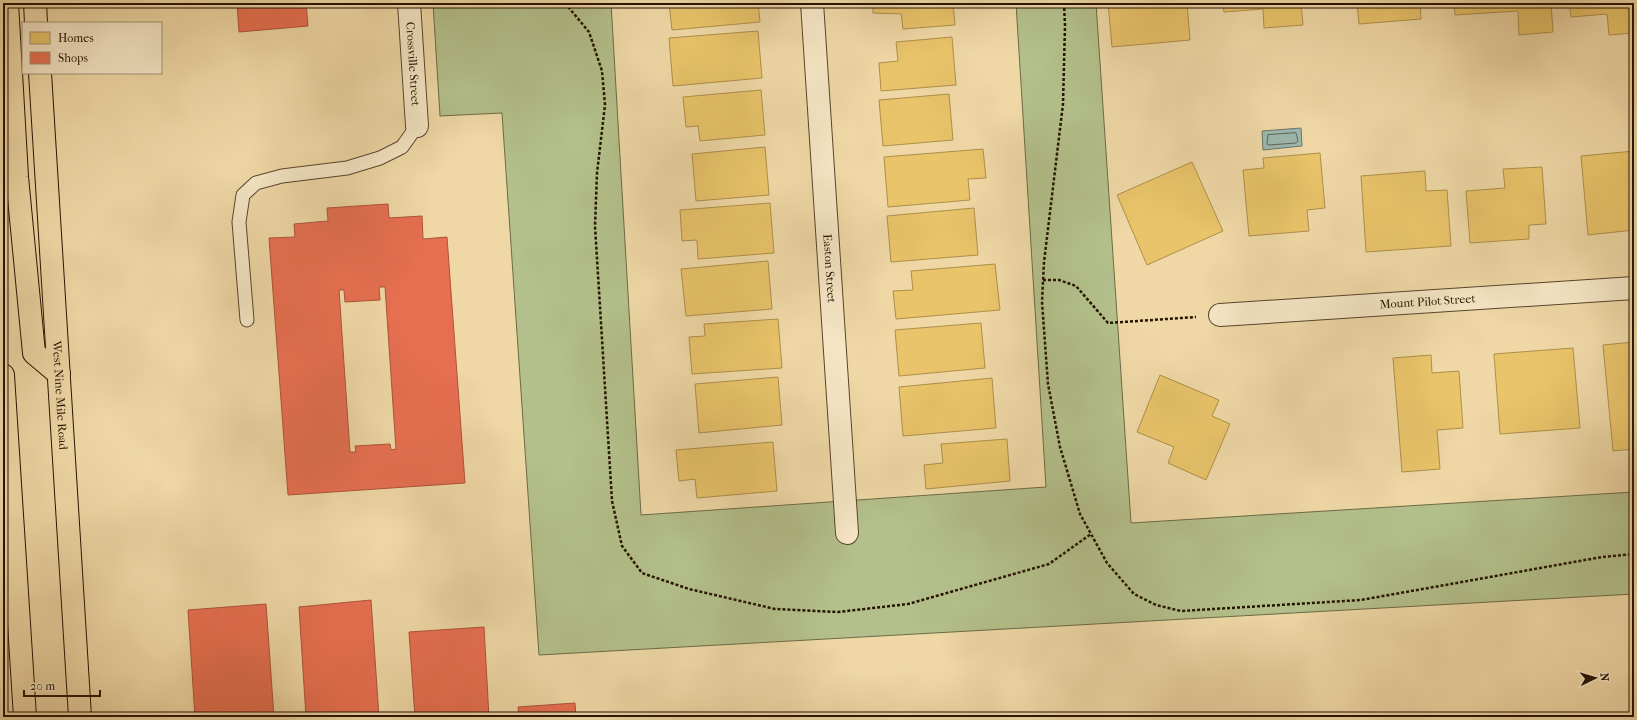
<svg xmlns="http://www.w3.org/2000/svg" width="1637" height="720" font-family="'IM FELL French Canon',serif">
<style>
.green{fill:#b3c08b;stroke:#6c6a46}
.water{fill:#9cb8b0;stroke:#6c766a}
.homes{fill:#e9c46a;stroke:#ae8f4a}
.shops{fill:#e76f51;stroke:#ad5339;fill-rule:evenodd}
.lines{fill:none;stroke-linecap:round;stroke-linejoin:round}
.shore{stroke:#606658;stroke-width:1}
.lane-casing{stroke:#58442a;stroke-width:15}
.street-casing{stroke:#58442a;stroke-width:24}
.primary-casing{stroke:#251300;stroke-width:24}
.path{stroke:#251300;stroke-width:2.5;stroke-dasharray:3 2;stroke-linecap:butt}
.lane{stroke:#f5e6c5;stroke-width:13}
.street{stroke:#f5e6c5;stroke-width:22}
.primary{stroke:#efd8a6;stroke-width:22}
.labels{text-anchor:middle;stroke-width:4;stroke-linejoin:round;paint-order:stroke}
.street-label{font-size:12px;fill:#251300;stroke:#f5e6c5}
</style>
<rect width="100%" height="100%" fill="#efd8a6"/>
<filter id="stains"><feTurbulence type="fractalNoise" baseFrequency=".005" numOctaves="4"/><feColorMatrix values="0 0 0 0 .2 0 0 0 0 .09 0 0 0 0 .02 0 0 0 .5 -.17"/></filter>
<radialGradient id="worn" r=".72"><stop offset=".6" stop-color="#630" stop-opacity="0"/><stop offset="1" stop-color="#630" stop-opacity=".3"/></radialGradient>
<path class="green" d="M433,3h178l30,512 405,-28 -30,-484h80l35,520 503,-31v102l-1095,61 -37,-542 -62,3z"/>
<path class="water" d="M1301,128l1,18 -39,4 -1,-19z"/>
<path class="homes" d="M669,3h89l2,19 -88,8z
M873,3h80l2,22 -52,4 -2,-15 -28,-1z
M1108,3h79l3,37 -78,7z
M1223,3h78l2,22 -39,3 -1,-19 -39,3z
M1357,3h63l1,16 -62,5z
M1454,3h97l2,29 -34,3 -1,-24 -63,4z
M1569,3h65v30l-25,2 -2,-21 -36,3z
M758,31l4,47 -89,8 -4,-48z
M952,37l4,48 -75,6 -2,-28 19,-2 -2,-19z
M761,90l4,45 -65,6 -2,-15 -12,1 -3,-30z
M949,94l4,46 -70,6 -4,-46z
M765,147l4,48 -73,6 -4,-47z
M983,149l3,29 -18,1 2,21 -82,7 -4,-50z
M1634,151v79l-46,5 -7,-79z
M1320,153l5,55 -18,2 2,21 -60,5 -6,-66 21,-2 -1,-10z
M1192,162l31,69 -76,34 -30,-70z
M1542,167l4,57 -17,1v14l-59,4 -4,-52 39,-3 -2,-19z
M1425,171l1,20 21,-1 4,56 -85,6 -5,-76z
M770,203l4,50 -76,6 -1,-19 -15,1 -2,-31z
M974,208l4,47 -87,7 -4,-46z
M768,261l4,48 -86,7 -5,-47z
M995,264l5,46 -104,9 -3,-28 20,-1 -2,-19z
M778,319l4,49 -90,6 -3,-37 16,-1 -1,-12z
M981,323l4,45 -86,8 -4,-46z
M1634,342v107l-21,2 -10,-106z
M1573,348l7,80 -80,6 -6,-80z
M1431,355l1,18 27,-2 4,57 -26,2 3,39 -38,3 -9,-114z
M1160,375l59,25 -7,16 18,8 -24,56 -38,-17 6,-16 -37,-15z
M778,377l4,48 -83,8 -4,-49z
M992,378l4,50 -93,8 -4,-49z
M1007,439l3,42 -84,8 -2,-24 19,-2 -2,-19z
M773,442l4,49 -80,7 -2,-19 -16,2 -3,-31z"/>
<path class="shops" d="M237,3h69l2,23 -69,6z
M388,204l1,14 33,-2 1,23 24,-2 18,246 -177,12 -19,-257 26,-1 -1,-13 34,-3 -1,-13zM379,287h6l11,162 -5,1 -1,-6 -35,2 1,6h-6l-11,-162h5l1,12 35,-2z
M371,600l8,117h-73l-7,-110z
M266,604l8,113h-79l-7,-107z
M484,627l5,90h-74l-6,-85z
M575,703l1,14h-57l-1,-10z"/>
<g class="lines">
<path class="shore" d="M1296,133l2,8 -2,2 -27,2 -2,-1 1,-9z"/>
<g class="lane-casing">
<path id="lane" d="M247,320l-8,-98 4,-27 13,-12 26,-7 65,-8 33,-10 22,-11 15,-21"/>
</g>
<g class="street-casing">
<g id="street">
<path id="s1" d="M409,3l8,123"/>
<path id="s2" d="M812,3l35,530"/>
<path id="s3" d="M1220,315l414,-27"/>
</g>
</g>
<g class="primary-casing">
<g id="primary">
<path d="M7,3l10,174 17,176 25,21"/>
<path d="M35,3l1,20"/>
<path id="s4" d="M40,73l40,644"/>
<path d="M3,375l22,342"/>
</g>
</g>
<path class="path" d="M565,3l24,29 13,39 3,34 -8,68 -2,53 17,275 10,45 20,27 47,16 86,20 63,3 70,-8 141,-40 42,-30
M1064,3l1,22 -2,79 -19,158 -2,40 6,82 12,63 20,67 27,49 27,31 22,11 25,6 180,-11 241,-43 32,-3
M1043,280h16l17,6 32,37 88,-6"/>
<use href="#lane" class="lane"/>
<use href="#street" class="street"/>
<use href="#primary" class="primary"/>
</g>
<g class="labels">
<g class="street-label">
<text dy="4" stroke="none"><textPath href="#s1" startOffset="61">Crossville Street</textPath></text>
<text dy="4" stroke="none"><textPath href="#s2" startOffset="266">Easton Street</textPath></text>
<text dy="4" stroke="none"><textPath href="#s3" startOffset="208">Mount Pilot Street</textPath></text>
<text dy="4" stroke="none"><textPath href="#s4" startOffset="323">West Nine Mile Road</textPath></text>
</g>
</g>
<rect width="1637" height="720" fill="none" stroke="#efd8a6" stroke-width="16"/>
<rect x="4" y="4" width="1629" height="712" fill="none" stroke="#251300" stroke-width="2"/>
<rect x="8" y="8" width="1621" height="704" fill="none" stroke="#251300"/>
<rect x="22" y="22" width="140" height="52" fill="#f5e6c5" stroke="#a29276"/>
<rect x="30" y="32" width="20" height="12" fill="#e9c46a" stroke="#a29276"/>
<text x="58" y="42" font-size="12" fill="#251300">Homes</text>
<rect x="30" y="52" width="20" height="12" fill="#e76f51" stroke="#a29276"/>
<text x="58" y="62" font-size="12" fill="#251300">Shops</text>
<g transform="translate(1595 678) rotate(85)" stroke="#f5e6c5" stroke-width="3" paint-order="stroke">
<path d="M0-3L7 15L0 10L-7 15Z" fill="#251300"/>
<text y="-6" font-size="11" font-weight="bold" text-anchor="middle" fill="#251300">N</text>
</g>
<path d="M24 690v6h76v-6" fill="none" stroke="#251300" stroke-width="2"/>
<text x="30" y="690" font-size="12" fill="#251300" stroke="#f5e6c5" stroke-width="3" paint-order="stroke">20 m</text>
<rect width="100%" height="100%" filter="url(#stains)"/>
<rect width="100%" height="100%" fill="url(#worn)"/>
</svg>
